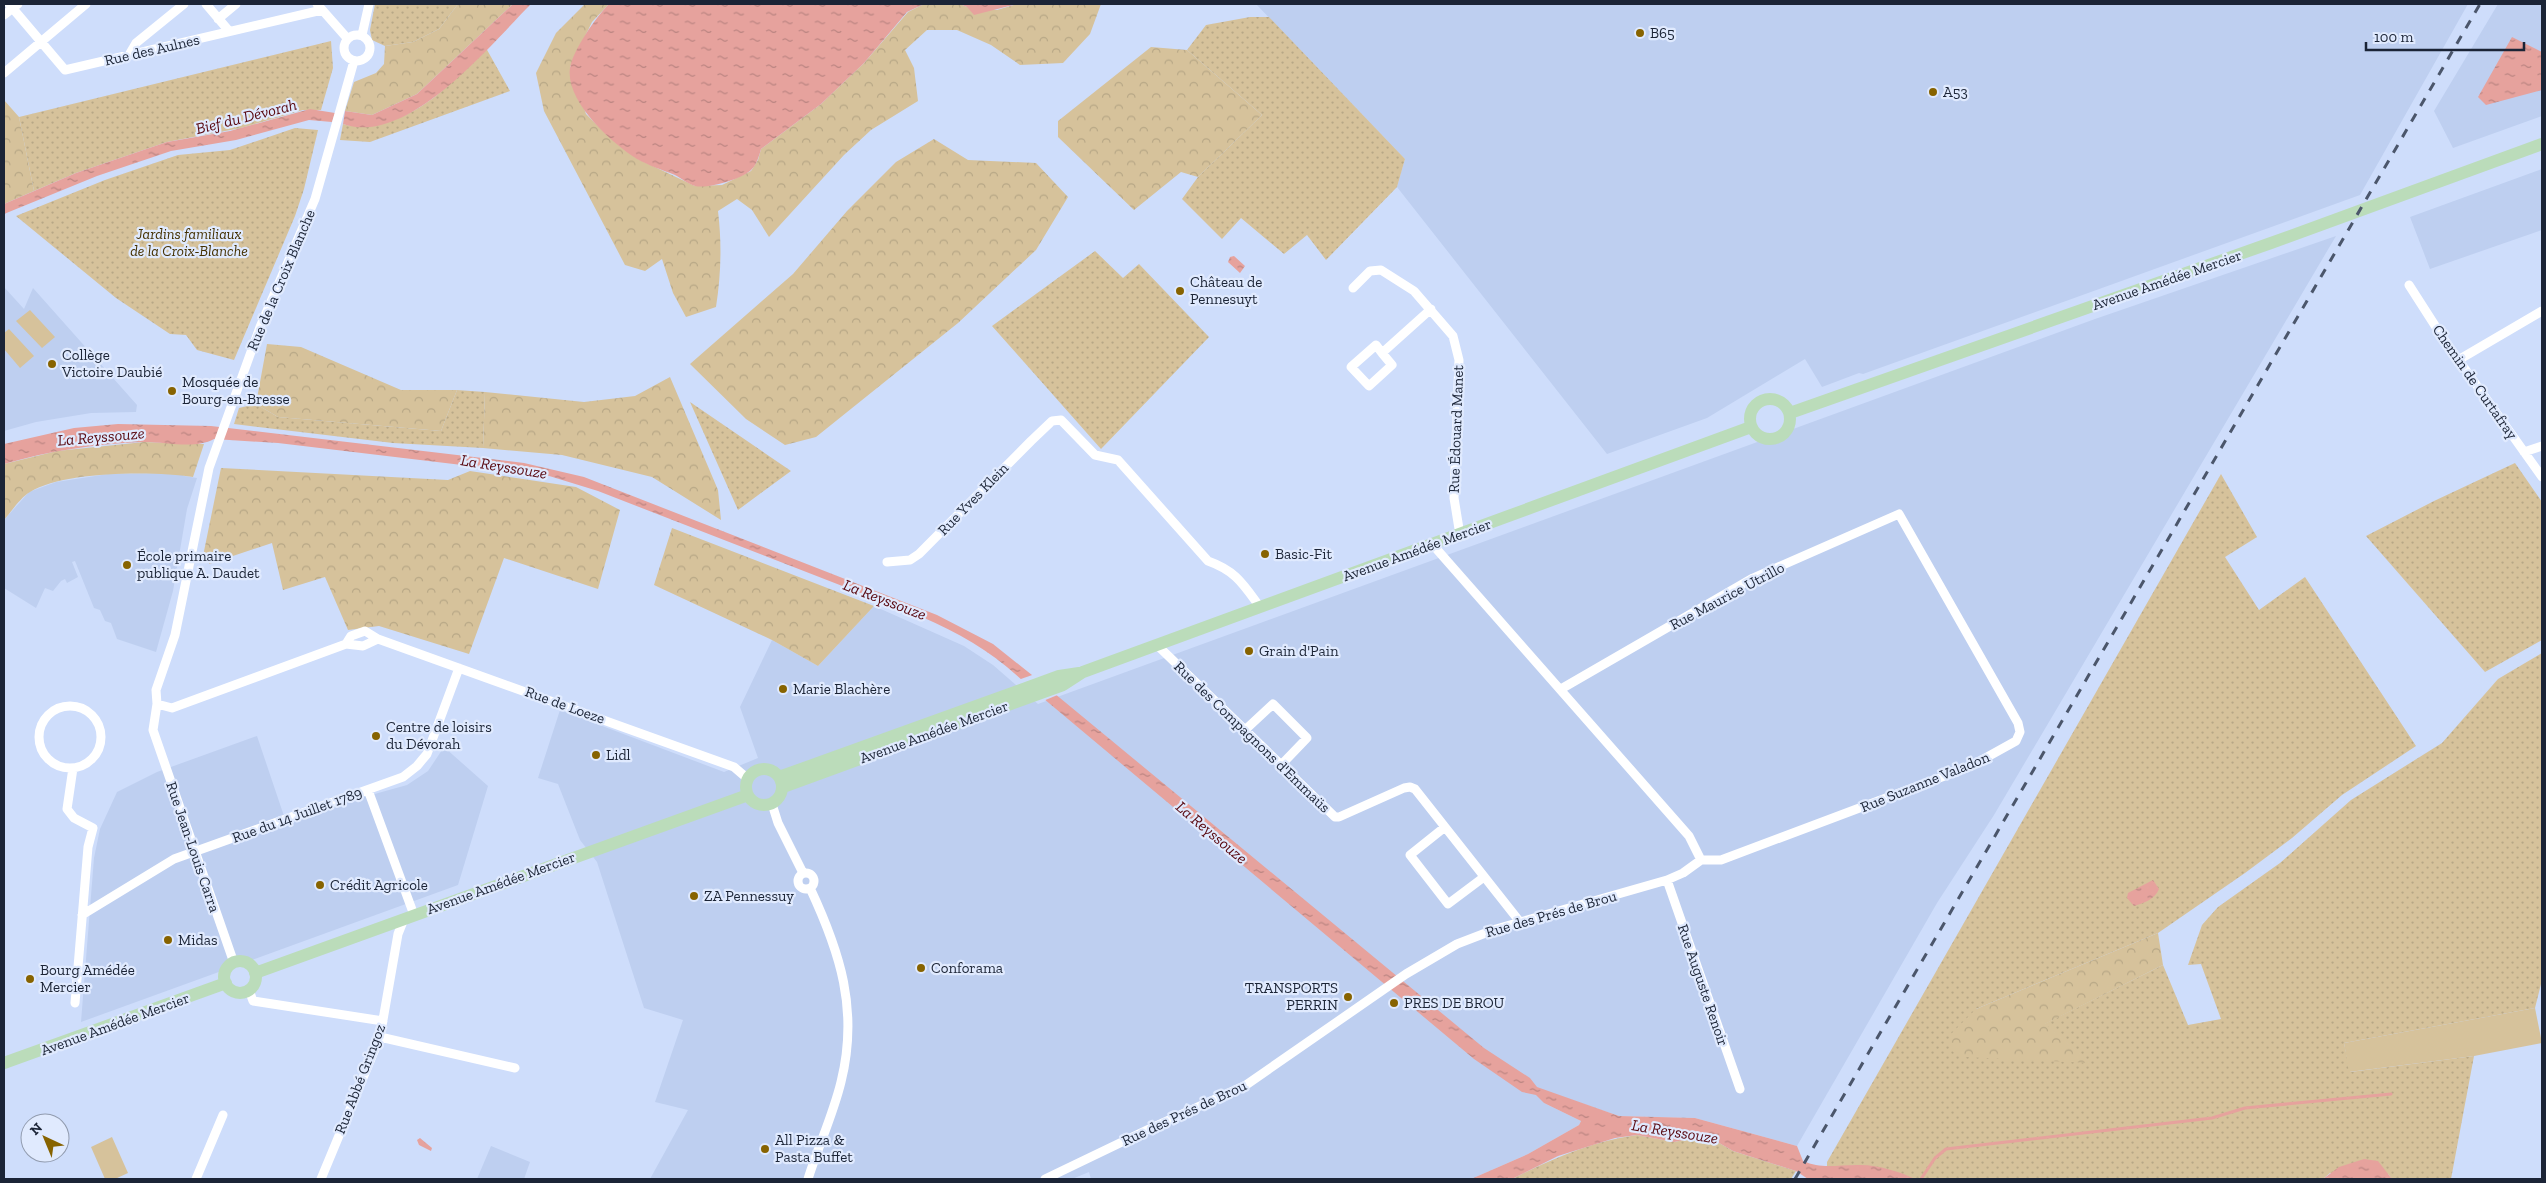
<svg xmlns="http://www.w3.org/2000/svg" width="2546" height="1183" font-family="'Zilla Slab',serif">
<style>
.built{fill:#becff0}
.grass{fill:url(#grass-dots)}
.forest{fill:url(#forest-crowns)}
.pitch{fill:#d6c29b}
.water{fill:url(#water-ripples)}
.pier{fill:#ceddfb}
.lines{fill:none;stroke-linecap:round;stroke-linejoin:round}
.stream{stroke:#e6a29d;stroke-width:3}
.minor{stroke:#fff;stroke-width:9}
.primary{stroke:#bbdcba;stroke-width:12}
.rail{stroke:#4b566b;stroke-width:3;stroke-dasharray:9 9;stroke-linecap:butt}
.poi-dot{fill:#876300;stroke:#e0eafe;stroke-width:2}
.labels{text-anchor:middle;stroke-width:4.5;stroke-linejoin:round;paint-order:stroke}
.poi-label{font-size:15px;fill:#1b2436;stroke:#e0eafe;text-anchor:start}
.street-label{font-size:15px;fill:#1b2436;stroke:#e0eafe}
.park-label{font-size:15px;font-style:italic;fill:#443000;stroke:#e0eafe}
.water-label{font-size:16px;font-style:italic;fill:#58070e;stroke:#e0eafe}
</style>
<defs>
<pattern id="grass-dots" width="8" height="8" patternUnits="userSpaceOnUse" patternTransform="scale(1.25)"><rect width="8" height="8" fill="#d6c29b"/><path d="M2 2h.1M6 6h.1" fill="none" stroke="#b7a786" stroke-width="1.8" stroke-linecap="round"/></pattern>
<pattern id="forest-crowns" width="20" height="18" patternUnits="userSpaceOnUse" patternTransform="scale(1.25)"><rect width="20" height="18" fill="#d6c29b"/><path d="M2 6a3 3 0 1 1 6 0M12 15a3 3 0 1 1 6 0" fill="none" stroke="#b7a786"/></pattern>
<pattern id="water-ripples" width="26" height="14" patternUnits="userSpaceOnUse" patternTransform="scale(1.25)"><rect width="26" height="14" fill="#e6a29d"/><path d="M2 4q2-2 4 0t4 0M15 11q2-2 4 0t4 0" fill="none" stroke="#ba8481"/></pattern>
</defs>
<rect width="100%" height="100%" fill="#ceddfb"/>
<path class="built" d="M1256,4h1212l-108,191 -497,179 -4,-1 -37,14 -17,-28 -98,59 -100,36 -210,-267 8,-28z
M2498,4h44v112l-89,32 -19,-37z
M2542,169v61l-112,39 -20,-52z
M2336,236l-342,579 -57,88 -140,243 -102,-28 -76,-2 -79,-27 4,14 37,18 -2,4 -51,29 -57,25h-380l-2,-7 -17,7h-422l38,-69 -33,-8 28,-82 -39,-12 -47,-146 -17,-22 -22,-56 -20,-6 22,-68 164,62 34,-14 -18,-51 32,-67 46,26 56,-60 90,40 29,19 45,39 1057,-385z
M4,287l20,22 9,-21 104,117 -1,7 -45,1 -55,9 -32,9z
M166,473l31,5 -10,31 -14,82 -17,61 -39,-13 -6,-16 -6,-2 -5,-11 -6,-2 -19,-47 -3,1 6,15 -11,6 -2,-4 -4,2 -8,10 -8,-3 -9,20 -32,-20v-68l25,-28 27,-10 52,-8z
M257,736l28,83 122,-34 21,-14 16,-24 44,39 -30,99 -377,137 13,-164 6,-29 17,-37 40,-20z
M491,1146l39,16 -6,17h-47z"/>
<path class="grass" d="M375,4h83l-19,25 -26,13 -28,4 -13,-6 -2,-10z
M1250,17h19l136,142 -8,28 -71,73 -19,-25 -23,19 -43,-36 -19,21 -40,-40 16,-22 64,-62 -75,-65 19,-25z
M331,41l2,27 -12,42h-18l-62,18 -74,14 -91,31 -42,18 -15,-74z
M486,48l24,43 -140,51 -30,-2 3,-16c9,3 17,2 27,1 49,-5 83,-43 116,-77z
M295,128l23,2 -14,59 -9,27 -61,144 -37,-10 -11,-15 -16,-1 -54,-36 -100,-82 89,-36 73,-25 52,-5z
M1095,251l28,27 16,-14 70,73 -108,112 -109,-123z
M457,390l28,2 -2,56 -90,-5 -159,-19 5,-16 17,-4 22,13 163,14z
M690,402l101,69 -53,39z
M2515,463l27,39v138l-57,32 -119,-136 68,-35z
M2221,474l36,63 -32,20 34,53 46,-33 111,169 -74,49 -50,43 -47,35 -87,60 -182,76 114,54 -46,-39 119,-59 25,60 33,-6 -20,-55 -13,1 14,-40 16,-18 62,-44 71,-63 91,-57 56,-64 44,-26v327l-7,28 -191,35 6,29 124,-16 -23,123h-59l-4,-5 -58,-1 -7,6h-408l-55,-14 -33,3v-6z
M1637,1135l37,7 23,-5 17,3 19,11 63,20 -5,8h-279c40,-20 80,-38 125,-44z"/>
<path class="forest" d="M458,4h55l-96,90 -45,21 -27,-4 9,-29 22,-9 8,-9 1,-18 28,-4 26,-13z
M585,4h24l-17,18 -22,45 16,47 17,17 35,28 57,27 27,-1 29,-14 7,-11 3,-11 60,-45 43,-41 44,-51 16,-8h36l7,3 30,3 20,-6h84l-11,30 -27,29 -43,2 -29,-20 -34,-15h-30l-22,20 9,18 4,33 -47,29 -27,25 -75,82 -17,-27 -15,-11 -19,12c4,33 3,64 -2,96l-30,10 -13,-24 -11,-34 -17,12 -20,-6 -81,-154 -8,-38 20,-40z
M1151,47l36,3 75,65 -64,62 -17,-5 -47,38 -76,-73v-16z
M4,100l15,17 15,74 -30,13z
M934,139l34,21 68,3 32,34 -32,53 -78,73 -142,114 -31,8 -39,-26 -56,-55 103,-90 54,-63 49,-49z
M267,344l34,3 100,43h56l-16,41 -163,-14 -22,-13z
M670,377l48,113 3,30 -69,-43 -90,-22 -79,-7 2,-56 99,10 51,-6z
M144,442l60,2 -11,33c-39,-6 -129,-6 -163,15 -10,6 -19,20 -26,28v-56l53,-13z
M221,468l227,12 22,-9 106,16 44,23 -22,79 -94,-31 -35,96 -90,-28 -31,4 -23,-53 -42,13 -11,-47 -63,21v-2l-7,-1z
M672,528l202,78 -56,60 -46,-26 -118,-55z
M2158,933l5,32 -118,59 46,39 -125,-6 -13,-5 -4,-16 27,-27z"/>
<path class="pitch" d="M30,310l25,27 -13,11 -26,-27z
M9,329l25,27 -14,12 -16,-19v-16z
M2535,1008l7,35 -68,13 -125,16 -5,-29z
M112,1137l16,36 -13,6h-10l-14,-32z"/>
<path class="water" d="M513,4h18c-41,41 -123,143 -188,120l2,-13 27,4 45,-21z
M609,4h315l-17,8 -43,51 -43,41 -60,45c-2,7 -4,15 -9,20 -9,10 -44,20 -57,17 -7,-2 -14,-8 -20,-11 -13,-5 -27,-10 -38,-16 -26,-16 -72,-58 -67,-91 3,-18 26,-51 39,-64z
M960,4h57l-43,11 -7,-8z
M2512,37l30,15v38l-56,15 -8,-8z
M310,109l25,4 -3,9 -23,-2 -73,20 -65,11 -74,25 -93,38v-10l72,-31 91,-31 63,-11z
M1234,256l11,10 -5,7 -12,-11 2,-5z
M118,424l93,2 313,37 60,14 353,138 56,29 44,35 447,369 46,30 7,9 82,29 76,2 102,28 6,15c20,9 37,3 58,4 17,0 40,7 54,14h-107l-12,-8 -63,-20 -19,-11 -17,-3 -23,5 -37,-7 -22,3 -57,18 -46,23h-41l57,-25 51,-29 2,-4 -37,-18 -8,-8 -14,-3 -48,-33 -449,-376c-31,-30 -64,-49 -103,-66l-324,-126 -52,-16 -268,-32 -64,-4c-20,11 -50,2 -73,3 -47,2 -92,9 -137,22v-20l70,-16z
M2153,880l6,9c-4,10 -15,14 -25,17l-7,-8 1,-5z
M420,1138l12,10 -1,3 -12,-6 -2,-5z
M2364,1159l14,2 14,18h-69l16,-12z"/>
<path class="pier" d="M1035,674l25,20 -17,7 -25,-21z"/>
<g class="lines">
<path class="stream" d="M1921,1179l14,-21 11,-9 266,-31 33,-10 146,-14"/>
<path class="minor" d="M9,4l56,66 257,-60
M206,4l23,27
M317,4l30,34
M4,15l14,-11
M218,19l18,-15
M344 48a13 13 0 1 1 26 0a13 13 0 1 1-26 0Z
M362,35l7,-31
M129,55l7,-12 48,-39
M4,73l82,-69
M2409,285l34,53 99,139
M1353,288l17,-17 11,-1 33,21 39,45 6,24 -5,138 6,37
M1382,353l10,12 -23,21 -18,-19 25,-22 6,8 49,-44
M2460,359l82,-48
M2524,452l18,-6
M887,562l23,-2 9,-6 112,-113 21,-20 9,-1 34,35 23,5 90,101c28,10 35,23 52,46
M346,644l17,2 15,-7
M1157,645l178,172h4l65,-29 6,-1 5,2 105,133
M1561,689l192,-111 146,-64 119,209 2,9 -4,9 -45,25 -250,94h-20
M157,704l15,4 174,-64 5,-8 14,-5 13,8 356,128 14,12
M39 737a31 31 0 1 1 62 0a31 31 0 1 1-62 0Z
M1245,730l28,-26 34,34 -26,27
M73,768l-6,41 7,9 19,10 -5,19 -13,156
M368,790l46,125
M772,804l6,19 25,50
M1445,827l-35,28 38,49 36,-27
M798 881a8 8 0 1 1 16 0a8 8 0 1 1-16 0Z
M1667,880l73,209
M82,915l92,-56 229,-82 14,-11 10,-12 32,-86
M234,963l-81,-233 4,-26 -1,-14 19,-55 34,-167 51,-141 55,-128 39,-138
M249,990l4,11 130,20
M380,1037l135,31
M196,1179l27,-64
M321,1179l59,-142 18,-103 6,-15
M808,1179c10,-32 25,-64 33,-97 18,-72 -1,-130 -31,-194
M1045,1179l104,-50 97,-44 160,-111 51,-30 39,-15 171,-49 16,-7 18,-13 -12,-24 -256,-291"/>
<path class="primary" d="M1750 419a20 20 0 1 1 40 0a20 20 0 1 1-40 0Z
M1790,413l481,-170 271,-99
M746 787a18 18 0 1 1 36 0a18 18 0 1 1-36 0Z
M779,777l280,-101 20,-3
M783,787l280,-102 20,-13 668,-245
M224 977a16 16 0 1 1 32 0a16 16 0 1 1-32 0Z
M255,973l493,-178
M4,1063l222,-80"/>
<path class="rail" d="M1795,1179l685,-1175"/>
</g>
<g class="poi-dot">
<circle cx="1640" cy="33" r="5"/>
<circle cx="1933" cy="92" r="5"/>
<circle cx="1180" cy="291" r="5"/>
<circle cx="52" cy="364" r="5"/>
<circle cx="172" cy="391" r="5"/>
<circle cx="1265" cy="554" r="5"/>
<circle cx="127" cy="565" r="5"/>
<circle cx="1249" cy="651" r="5"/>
<circle cx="783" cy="689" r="5"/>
<circle cx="376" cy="736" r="5"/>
<circle cx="596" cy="755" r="5"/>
<circle cx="320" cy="885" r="5"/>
<circle cx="694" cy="896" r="5"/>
<circle cx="168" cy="940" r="5"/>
<circle cx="921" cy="968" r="5"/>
<circle cx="30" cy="979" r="5"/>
<circle cx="1348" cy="997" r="5"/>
<circle cx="1394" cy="1003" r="5"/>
<circle cx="765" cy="1149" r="5"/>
</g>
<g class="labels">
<g class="poi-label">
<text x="1650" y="38">B65</text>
<text x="1943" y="97">A53</text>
<text x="1190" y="287">Château de<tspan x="1190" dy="17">Pennesuyt</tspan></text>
<text x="62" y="360">Collège<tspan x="62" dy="17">Victoire Daubié</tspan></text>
<text x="182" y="387">Mosquée de<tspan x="182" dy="17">Bourg-en-Bresse</tspan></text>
<text x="1275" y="559">Basic-Fit</text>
<text x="137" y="561">École primaire<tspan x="137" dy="17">publique A. Daudet</tspan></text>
<text x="1259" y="656">Grain d'Pain</text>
<text x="793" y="694">Marie Blachère</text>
<text x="386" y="732">Centre de loisirs<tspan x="386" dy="17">du Dévorah</tspan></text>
<text x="606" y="760">Lidl</text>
<text x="330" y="890">Crédit Agricole</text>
<text x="704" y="901">ZA Pennessuy</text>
<text x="178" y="945">Midas</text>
<text x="931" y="973">Conforama</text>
<text x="40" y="975">Bourg Amédée<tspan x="40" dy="17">Mercier</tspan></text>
<text x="1338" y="993" text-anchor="end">TRANSPORTS<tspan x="1338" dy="17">PERRIN</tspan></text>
<text x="1404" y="1008">PRES DE BROU</text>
<text x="775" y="1145">All Pizza &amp;<tspan x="775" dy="17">Pasta Buffet</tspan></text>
</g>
<g class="street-label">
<text transform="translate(152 50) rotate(-13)" y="5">Rue des Aulnes</text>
<text transform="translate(281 280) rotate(-67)" y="5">Rue de la Croix Blanche</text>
<text transform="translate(2167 280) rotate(-19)" y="5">Avenue Amédée Mercier</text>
<text transform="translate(2475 382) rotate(55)" y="5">Chemin de Curtafray</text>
<text transform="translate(1456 429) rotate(-88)" y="5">Rue Édouard Manet</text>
<text transform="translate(973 499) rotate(-46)" y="5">Rue Yves Klein</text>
<text transform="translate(1417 550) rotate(-20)" y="5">Avenue Amédée Mercier</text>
<text transform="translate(1727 596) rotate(-28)" y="5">Rue Maurice Utrillo</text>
<text transform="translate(565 705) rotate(20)" y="5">Rue de Loeze</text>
<text transform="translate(934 732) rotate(-20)" y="5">Avenue Amédée Mercier</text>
<text transform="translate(1252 737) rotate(44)" y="5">Rue des Compagnons d'Emmaüs</text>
<text transform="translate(1925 782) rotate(-22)" y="5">Rue Suzanne Valadon</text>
<text transform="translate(297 815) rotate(-20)" y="5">Rue du 14 Juillet 1789</text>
<text transform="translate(193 847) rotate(71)" y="5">Rue Jean-Louis Carra</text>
<text transform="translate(501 883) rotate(-20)" y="5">Avenue Amédée Mercier</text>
<text transform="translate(1551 914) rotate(-16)" y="5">Rue des Prés de Brou</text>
<text transform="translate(1703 985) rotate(71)" y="5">Rue Auguste Renoir</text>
<text transform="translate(115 1024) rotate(-20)" y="5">Avenue Amédée Mercier</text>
<text transform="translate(360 1079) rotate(-69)" y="5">Rue Abbé Gringoz</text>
<text transform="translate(1184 1113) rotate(-25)" y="5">Rue des Prés de Brou</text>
</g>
<g class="park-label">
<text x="189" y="239">Jardins familiaux<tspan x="189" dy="17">de la Croix-Blanche</tspan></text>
</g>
<g class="water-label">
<text transform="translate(246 116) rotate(-14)" y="6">Bief du Dévorah</text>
<text transform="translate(101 436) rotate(-5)" y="6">La Reyssouze</text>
<text transform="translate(504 466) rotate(9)" y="6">La Reyssouze</text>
<text transform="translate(885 599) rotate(21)" y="6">La Reyssouze</text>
<text transform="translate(1212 832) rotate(40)" y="6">La Reyssouze</text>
<text transform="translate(1675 1131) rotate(9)" y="6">La Reyssouze</text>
</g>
</g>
<rect width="2546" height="1183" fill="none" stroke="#1b2436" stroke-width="10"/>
<g transform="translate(45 1138) rotate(316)"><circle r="24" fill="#e0eafe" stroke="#919bae"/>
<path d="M0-4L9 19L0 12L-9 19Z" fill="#876300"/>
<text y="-8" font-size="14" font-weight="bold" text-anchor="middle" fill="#1b2436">N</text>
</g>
<path d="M2366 42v8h158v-8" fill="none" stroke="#1b2436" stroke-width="2.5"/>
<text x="2374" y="42" font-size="15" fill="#1b2436" stroke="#e0eafe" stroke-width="4" paint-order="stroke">100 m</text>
</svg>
